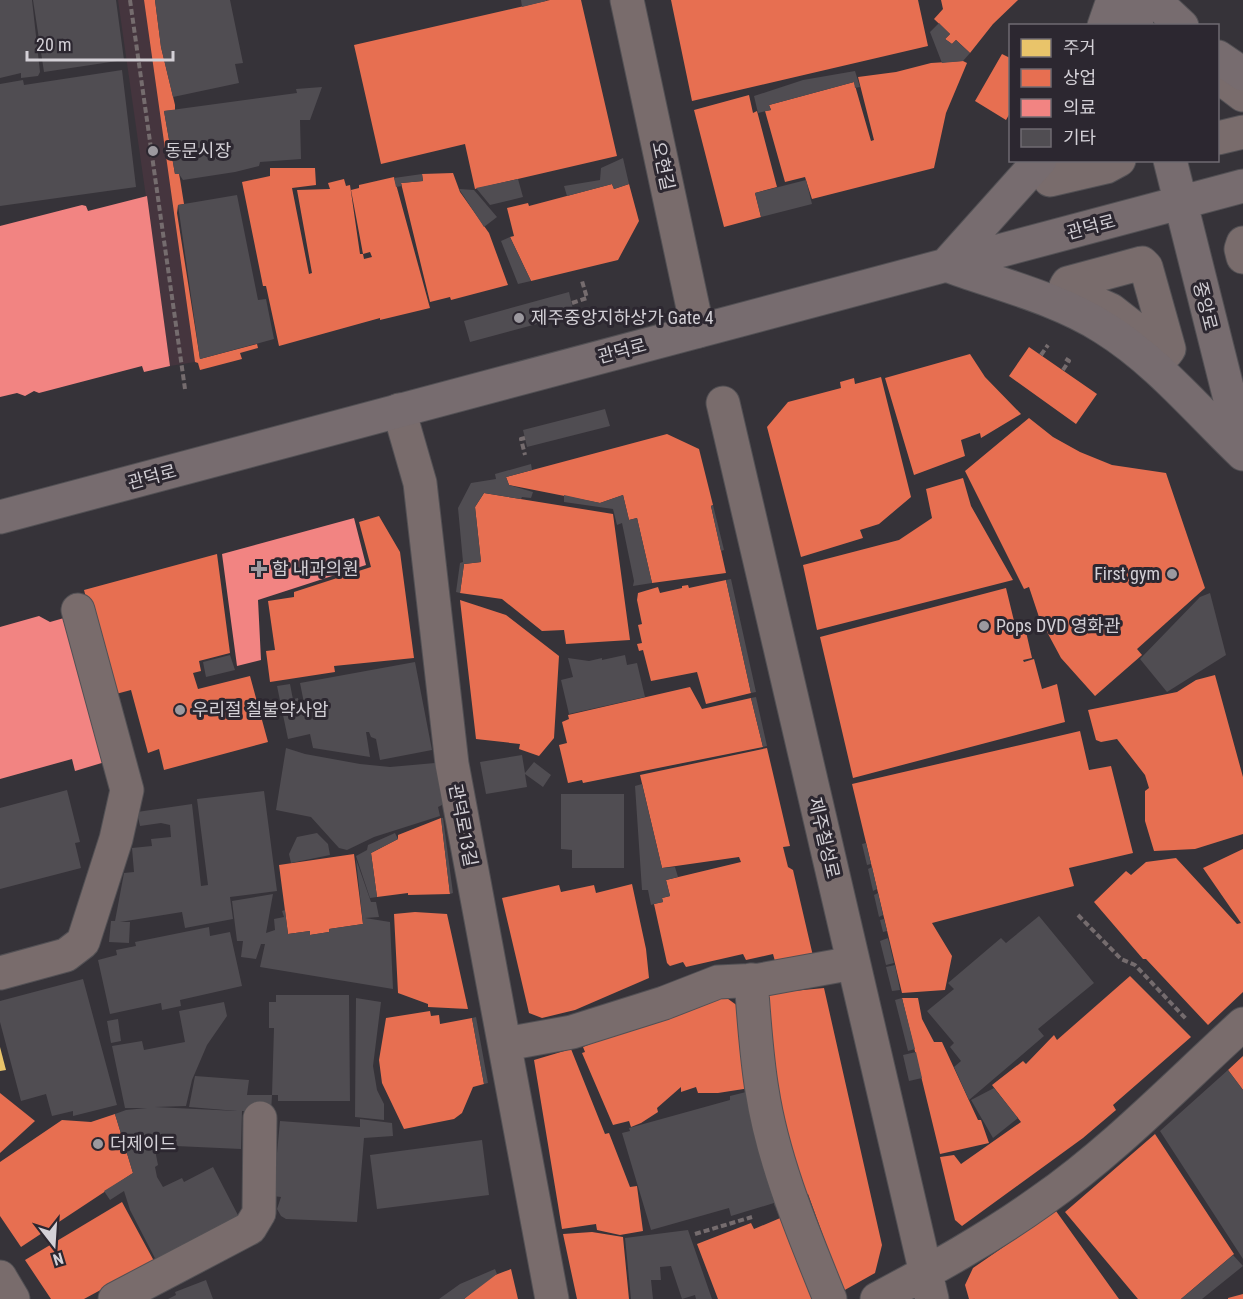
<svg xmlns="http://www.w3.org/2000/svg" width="1243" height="1299" font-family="'Roboto Condensed','Noto Sans KR',sans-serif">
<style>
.commercial{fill:#45353e}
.homes{fill:#e9c46a}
.shops{fill:#e76f51}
.health{fill:#f28482}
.building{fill:#504d52}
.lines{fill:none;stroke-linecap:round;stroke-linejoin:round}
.minor-casing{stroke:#525054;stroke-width:35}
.major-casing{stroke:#525054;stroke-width:35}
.path{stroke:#756c6e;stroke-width:4;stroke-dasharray:6 3;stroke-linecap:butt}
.minor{stroke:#796c6c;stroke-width:33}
.major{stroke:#776c6f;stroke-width:33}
.poi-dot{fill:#9c999f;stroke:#2c2730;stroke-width:2}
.labels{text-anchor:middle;stroke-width:6;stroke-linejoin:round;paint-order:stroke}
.poi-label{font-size:18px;fill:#d3d0d6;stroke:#2c2730;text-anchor:start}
.street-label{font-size:18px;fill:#d3d0d6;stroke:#2c2730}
</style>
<rect width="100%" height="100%" fill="#363339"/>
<path class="commercial" d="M118,0h26l51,362 -25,4z"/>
<path class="homes" d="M0,1047l6,23 -6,1z"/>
<path class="shops" d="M144,0h11l6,47 14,58v5l-11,1 11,63h4l1,5 4,25 -6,1 -1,8 23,146 57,-15 1,4 -18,5 2,6 -42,11 -2,-7 -3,-1z
M550,0h31l36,156 -142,33 -10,-45 -84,20 -27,-119z
M671,0h247l10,46 -236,55z
M941,0h77l-25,24 -23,29 -14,-13 -4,4 -7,-5 5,-5 -16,-15 9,-10z
M1002,54l8,4v55l-4,7 -31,-19z
M963,61l4,2 -21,50 -12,55 -122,31 -7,-22 -20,5 -20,-71 6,-1 -2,-5 85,-23 17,59 3,-1 -16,-63 38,-5 35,-9z
M749,95l4,18 4,-2 20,76 -22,6 6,24 -37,10 -30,-117z
M270,168h45l1,17 -24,3 17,86 3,-1 -15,-83 33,-1 -2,-6 16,-4 2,7 4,-1 10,69h3l1,5 8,-2 -2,-5 -7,2 -12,-64 8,-2v-3l35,-8 36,131 -50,12v-2l-101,28 -13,-60h-3l-21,-104 28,-6z
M453,173l7,19 29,41 19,52 -57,15 -1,-3 -20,5 -29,-119 22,-2 -1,-7z
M612,184l2,5 15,-5 10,37 -21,39 -87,21 -21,-44 4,-1 -7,-28 21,-5 1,3z
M1029,347l68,47 -21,30 -67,-48z
M970,354l15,23 36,37 -40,24 -1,-5 -19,7 4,16 -51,19 -29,-97z
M881,377l30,120 -32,27 -19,6 3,8 -62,19 -34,-130 21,-25 53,-14 -1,-6 14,-4 1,6z
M1029,418l24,19 27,15 32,13 54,8 39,115 -68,61 5,6 -47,41 -34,-38 -22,-41 -10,-30 -5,2 -59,-118z
M667,434l32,15 14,56 -2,1 15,67 -74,10 -15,-65 -8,2 -6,-25 -23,8 -91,-18 -3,-8z
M963,478l8,28 42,74 -196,50 -14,-65 96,-25 33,-22 -6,-29z
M484,493l129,21 17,126 -64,4 -2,-14 -22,1 -40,-32 -42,-6 4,-29 17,-2 -6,-55z
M379,516l21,36 14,106 -80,8 1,6 -65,10 -4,-31 9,-1 -7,-49 26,-4v-5l77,-25 -12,-45z
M217,554l13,99 -31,8 2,10 -8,2 5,16 52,-13 18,66 -104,28 -5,-21 -11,4 -17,-63 -19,5 -28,-105z
M726,580l25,113 -45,11 -9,-32 -46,9 -8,-31 -4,1 -2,-7 5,-1 -4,-18 4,-1 -5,-24 1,-7 20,-6 2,6 22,-5v-2l6,-1 1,3z
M1006,588l9,37 9,-2 8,35 -9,2 1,2 10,-3 8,30 15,-5 8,38 -212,56 -33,-141z
M460,600l46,15 53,41 -5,82 -15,18 -20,-7 1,-5 -44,-5z
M1215,675l28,102v57l-48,15 -41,2 -9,-30v-30l4,-3 -4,-13 -28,-36 -16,3 -5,-2 -8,-30 89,-18 19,-12z
M690,687l12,22 49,-11 12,49 -180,36 -1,-3 -14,3 -9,-38 8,-2 -5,-21 7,-3 -1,-4z
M1080,731l9,39 22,-4 22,87 -64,15 5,18 -142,37 20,33 -7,34 -43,3 -50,-209z
M767,748l23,98 -7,1 5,20 5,3 20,86 -37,9 -3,-11 -27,6 -3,-6 -57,13 -3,-5 -13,4 -3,-3 -13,-59 9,-2 -1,-4 8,-2 -4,-16 75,-18 -2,-5 -77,11 -22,-93z
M441,818l9,76 -42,1v-2l-31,4 -6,-44 27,-14v-4z
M1243,849v143l-35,33 -62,-66h-3l-49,-57 32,-31 5,4 15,-13 30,-4 61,66 4,-1 -38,-55z
M354,854l9,70 -34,5v3l-19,3v-4l-22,3 -9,-69z
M632,884l14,65 3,29 -74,32 -33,8 -13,-5 -27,-115 57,-13 2,7 33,-7 2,8z
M415,912l32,2 21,95 -40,-2v-3l-30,-11 -4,-79z
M1130,976l61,61 -78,68 3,5 -33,28 -121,88 -7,-6 -15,-63 14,-2 7,9 60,-42 -29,-37 31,-24 3,3 28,-29 3,5z
M824,988l58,257 -7,28 -32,18 -35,-97 -6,2 -16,-40 -23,-162z
M724,996l18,13 8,79 -32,5h-20l-2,-6 -15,5v-5l-24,21 1,4 -17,11 -10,4 -2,-6 -16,4 -31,-72 3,-1 -2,-5 79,-32z
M902,998h16l4,21 12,23h8l36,78h3l8,23 -49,11z
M430,1011l1,5 8,-1 1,9 32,-6 12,66 -11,3 -11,26 -8,6 -50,10 -22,-46 -3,-23 7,-42z
M571,1049l34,85 4,-1 21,54 7,-1 6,45 -23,4 -23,-5 -1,-6 -34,5 -28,-169z
M1243,1056v34l-15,-20z
M0,1093l35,28 -35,32z
M115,1114l18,59 -112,74 -21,-31v-54l62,-42 29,2z
M1155,1134l79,120 -53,45h-43l-73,-87z
M122,1202l32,59 -70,38h-33l-26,-39z
M1056,1211l63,88h-150l-4,-14 8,-17z
M785,1216l32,83h-99l-21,-55 54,-21 3,6z
M592,1232l31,5 6,62h-52l-14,-65z
M511,1269l7,30h-54l26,-22z
M1243,1294v5h-15v-1z"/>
<path class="health" d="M147,196l23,170 -26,6 -2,-6 -103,27 -5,-2 -9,5 -8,-3 -17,4v-171l82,-21 4,1 2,5z
M354,518l12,47 -108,35 3,60 -24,6 -15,-112z
M39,616l11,6 14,-4 41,144 -30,9 -3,-12 -72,20v-152z"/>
<path class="building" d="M0,0h32l8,72 -2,4 -17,2v-5l-21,5z
M33,0h83l8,60 -80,12z
M155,0h75l13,63 -8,1 4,19 -66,14 -12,-50z
M521,0h25v1l-24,6z
M939,23l11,11 -5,5 7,5 4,-4 14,13 -7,8 -21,2 -12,-31z
M122,70l14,117 -136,19v-122l23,-4 1,5z
M855,71l5,16 -5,1 -1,-6 -85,23 2,5 -13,3 -4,-17 49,-16z
M322,87l-12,33h-10l1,39 -41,3 -1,4 -24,6 -52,8 -4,-6h-4l-11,-63 133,-18 -1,-4z
M623,158l6,26 -15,5 -2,-5 -45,12 -3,-10 36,-6 1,-12z
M422,174l1,7 -22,2 1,3 -6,1 -2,-9z
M518,179l5,18 -33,8 -14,-17z
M806,180l6,24 -51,13 -6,-24z
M459,189l15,1 23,27 -13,10z
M237,195l21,105 8,-1 8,40 -74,20 -22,-154z
M510,237l21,44 -13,3 -17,-43z
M569,292l5,22 -104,28 -6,-21z
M605,409l5,17 -83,21 -4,-17z
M531,464l1,6 -26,7 3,8 24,7 -2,6 -9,-1 -1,2 -37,-6 -9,14 6,55 -17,2 -4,29 -4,-1 4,-29 3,-1 -5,-54 13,-25 25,-4 -1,-5z
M564,495l36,8 23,-8 6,25 8,-2 15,65 -19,3 1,-5 -12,-58 -5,2 -4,-16 -49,-7z
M713,505l11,45 -3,1 -10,-45z
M731,579l25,113 -5,1 -25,-113z
M1210,593l16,62 -59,37 -27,-33 60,-62z
M230,655l5,15 -29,7 -3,-15z
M625,655l2,10 10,-2 8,34 -76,17 -8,-34 12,-3 -5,-19 21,3 13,-3v2z
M415,662l17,88 -52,10 -4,-21 -5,-2 -2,-5h-3l4,25 -57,-9 -3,-14 -22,5 -11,-53 13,-2 5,26 -1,-11 4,-1 1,6 5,-1 -4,-20z
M756,697l11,49 -4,1 -12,-49z
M286,748l19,6 55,10 30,3 45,-4 9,41 -6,3 2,9 -66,21 -27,13 -8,-2 -28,-31 -35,-7z
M522,755l3,18 9,-11 17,13 -8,12 -18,-13 2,13 -41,7 -6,-32z
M642,784l20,84 13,-1 3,10 -12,3 4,16 -8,2 1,4 -9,2 -3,1 -3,-15h-6l-7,-104z
M67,790l13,52 -5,1 6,25 -81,21v-81z
M264,791l13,100 -47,6 3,22 -48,9 -3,-16 -62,10h10l-1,21 -20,-1 2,-21h4l9,-48 10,-1 -2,-24 20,-2 -1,-7 20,-2 -1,-12 -9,-2 -21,3 -3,-14 55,-8 9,82 7,-1 -11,-86z
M561,794h63v74h-52v-18l-11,-1z
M441,818h2l10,75 -3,1z
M317,833l11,11 2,11 -39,8 -2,-9 8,-17z
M395,833l3,6 -27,14 6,44 -7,1 -14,-42 11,-6 1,-5z
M866,843l5,21 -4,1 -5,-21z
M356,859l15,43h5l3,15 -14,1 25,4 3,67 -133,-22 5,-23h-4l-5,15 -15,-2 2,-16h-6l-5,-40 41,-7 -7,39 9,-3 -1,-11 10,-2 -2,-6 3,-1 3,24 22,-3v4l19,-3v-3l34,-5z
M872,867l5,22 -4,2 -5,-22z
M878,893l5,22 -4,2 -5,-22z
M1039,916l55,67 -56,46 6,7 -75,64 -15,-33 7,-6 -11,-14 4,-4 -27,-32 27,-22 -6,-6 53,-45 5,5z
M884,919l3,12 -4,1 -3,-12z
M209,927l1,9 20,-4 12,54 -62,14 1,6 -19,4 -1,-7 -51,11 -12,-54 19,-5 -1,-5 20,-4 -1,-4z
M888,938l6,25 -8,2 -6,-24z
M895,965l5,25 -8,1 -6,-24z
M83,979l34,126 -44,11v-5l-21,5 -6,-22 -25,7 -21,-79v-21z
M276,995h73l1,106h-72v-6h-6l2,-67h-5v-26h7z
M356,998l25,4 -8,64 4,24 7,14v16l-29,-3z
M902,998l13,51 -7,2 -13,-51z
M224,1002l3,14 -20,29 -15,35 -6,26 -31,1 82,4 -48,-4 6,-31 54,4 -2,15h25l-1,18 -29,-2 -1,38 -87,-4 4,20 -3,2 2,10 6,10 19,-9 2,4 29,-15 28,54 -83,43 -28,-54 -6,-19 -14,9 -6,-9 29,-18 -18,-59 11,-4 21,-2h-22l-13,-62 30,-5 2,9 41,-8 -6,-31z
M476,1017l12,66 -4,1 -12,-66z
M118,1019l3,22 -10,2 -4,-22z
M916,1052l6,26 -13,3 -6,-26z
M1228,1070l15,20v169l-83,-128z
M994,1088l24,30 -25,20 -22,-38z
M758,1089l31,113 -14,5 -1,-4 -43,13 -2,-8 -78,22 -29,-97 8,-2 -1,-3 101,-28v-4z
M360,1119l32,4 1,13 -29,2 -7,84 -71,-3 -5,-3 -4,-7 4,-12 -8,-1 7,-75 80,6z
M482,1140l7,55 -112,14 -7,-54z
M688,1230l24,69h-16l-1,-4 -13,4 -11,-33 -11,1 1,13h-10l2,19h-22l-6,-61z
M1233,1255l10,11 -41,33h-21z
M495,1269l2,5 -33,25h-25l21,-15z
M206,1280l7,19h-45l8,-4 -1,-3z"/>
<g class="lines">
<g class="minor-casing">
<path id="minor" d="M627,0l71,331
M1218,76l25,19
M1218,138l25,-6
M1061,160l-12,16 1,4 56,-13 13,-7
M1243,243l-2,6 2,8
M1142,263l4,4 23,82 -3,4 -55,-43 -42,-19 -3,-5 2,-3z
M723,403l209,896
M399,410l21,73 32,281 100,535
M0,973l66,-18 17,-13 33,-103 11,-49 -49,-180
M751,980c3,37 5,74 11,110 11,72 41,142 68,209
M506,1044l66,-12 92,-29 54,-21 42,-2 93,-17
M0,1277l13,22
M115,1299l135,-71 9,-15 1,-95
M877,1299c58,-31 111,-60 164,-98 73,-51 136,-117 202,-177"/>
</g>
<g class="major-casing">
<path id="major" d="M1130,0l7,26
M1154,0l28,26
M1104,26l9,-26
M1218,57l25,17
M1040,160l-94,105c52,19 111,33 158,63 53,33 94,83 139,126
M1170,160l73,291
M0,517l1243,-331"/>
</g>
<path class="path" d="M130,0l55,389
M572,303l15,-5 -5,-17
M1041,355l7,-10
M1063,370l6,-9 -6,-4
M525,438l-4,1 4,16
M1078,915l43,44 14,6 52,55
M695,1234l57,-17"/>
<use href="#minor" class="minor"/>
<use href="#major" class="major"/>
</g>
<g class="poi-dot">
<circle cx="153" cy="151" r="6"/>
<circle cx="519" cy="318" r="6"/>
<path d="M256 560h6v6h6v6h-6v6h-6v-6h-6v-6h6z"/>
<circle cx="1172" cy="574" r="6"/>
<circle cx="984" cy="626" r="6"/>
<circle cx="180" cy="710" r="6"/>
<circle cx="98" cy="1144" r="6"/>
</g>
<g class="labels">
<g class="poi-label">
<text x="165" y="157">동문시장</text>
<text x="531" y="324">제주중앙지하상가 Gate 4</text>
<text x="272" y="575">함 내과의원</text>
<text x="1160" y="580" text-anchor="end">First gym</text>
<text x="996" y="632">Pops DVD 영화관</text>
<text x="192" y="716">우리절 칠불약사암</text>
<text x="110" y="1150">더제이드</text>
</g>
<g class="street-label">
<text transform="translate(663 166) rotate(78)" y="6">오현길</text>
<text transform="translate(1091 227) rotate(-15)" y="6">관덕로</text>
<text transform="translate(1205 306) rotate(76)" y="6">중앙로</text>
<text transform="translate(622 351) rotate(-15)" y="6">관덕로</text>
<text transform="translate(152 477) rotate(-15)" y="6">관덕로</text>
<text transform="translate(463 825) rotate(79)" y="6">관덕로13길</text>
<text transform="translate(824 838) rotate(77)" y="6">제주칠성로</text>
</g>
</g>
<rect x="1009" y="24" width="210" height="138" fill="#2c2730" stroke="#6f6b72" stroke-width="1.5"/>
<rect x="1021" y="39" width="30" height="18" fill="#e9c46a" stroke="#6f6b72" stroke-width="1.5"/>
<text x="1063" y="54" font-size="18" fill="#d3d0d6">주거</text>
<rect x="1021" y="69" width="30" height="18" fill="#e76f51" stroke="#6f6b72" stroke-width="1.5"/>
<text x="1063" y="84" font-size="18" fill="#d3d0d6">상업</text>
<rect x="1021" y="99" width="30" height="18" fill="#f28482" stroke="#6f6b72" stroke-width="1.5"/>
<text x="1063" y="114" font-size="18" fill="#d3d0d6">의료</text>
<rect x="1021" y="129" width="30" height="18" fill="#504d52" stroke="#6f6b72" stroke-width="1.5"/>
<text x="1063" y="144" font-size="18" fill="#d3d0d6">기타</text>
<g transform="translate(54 1245) rotate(163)" stroke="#2c2730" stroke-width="4.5" paint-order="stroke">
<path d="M0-4.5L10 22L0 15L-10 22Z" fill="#d3d0d6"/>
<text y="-9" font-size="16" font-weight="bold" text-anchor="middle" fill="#d3d0d6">N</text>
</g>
<path d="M27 51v9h146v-9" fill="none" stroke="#d3d0d6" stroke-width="3"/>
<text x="36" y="51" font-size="18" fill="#d3d0d6" stroke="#2c2730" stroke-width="4.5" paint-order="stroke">20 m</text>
</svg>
